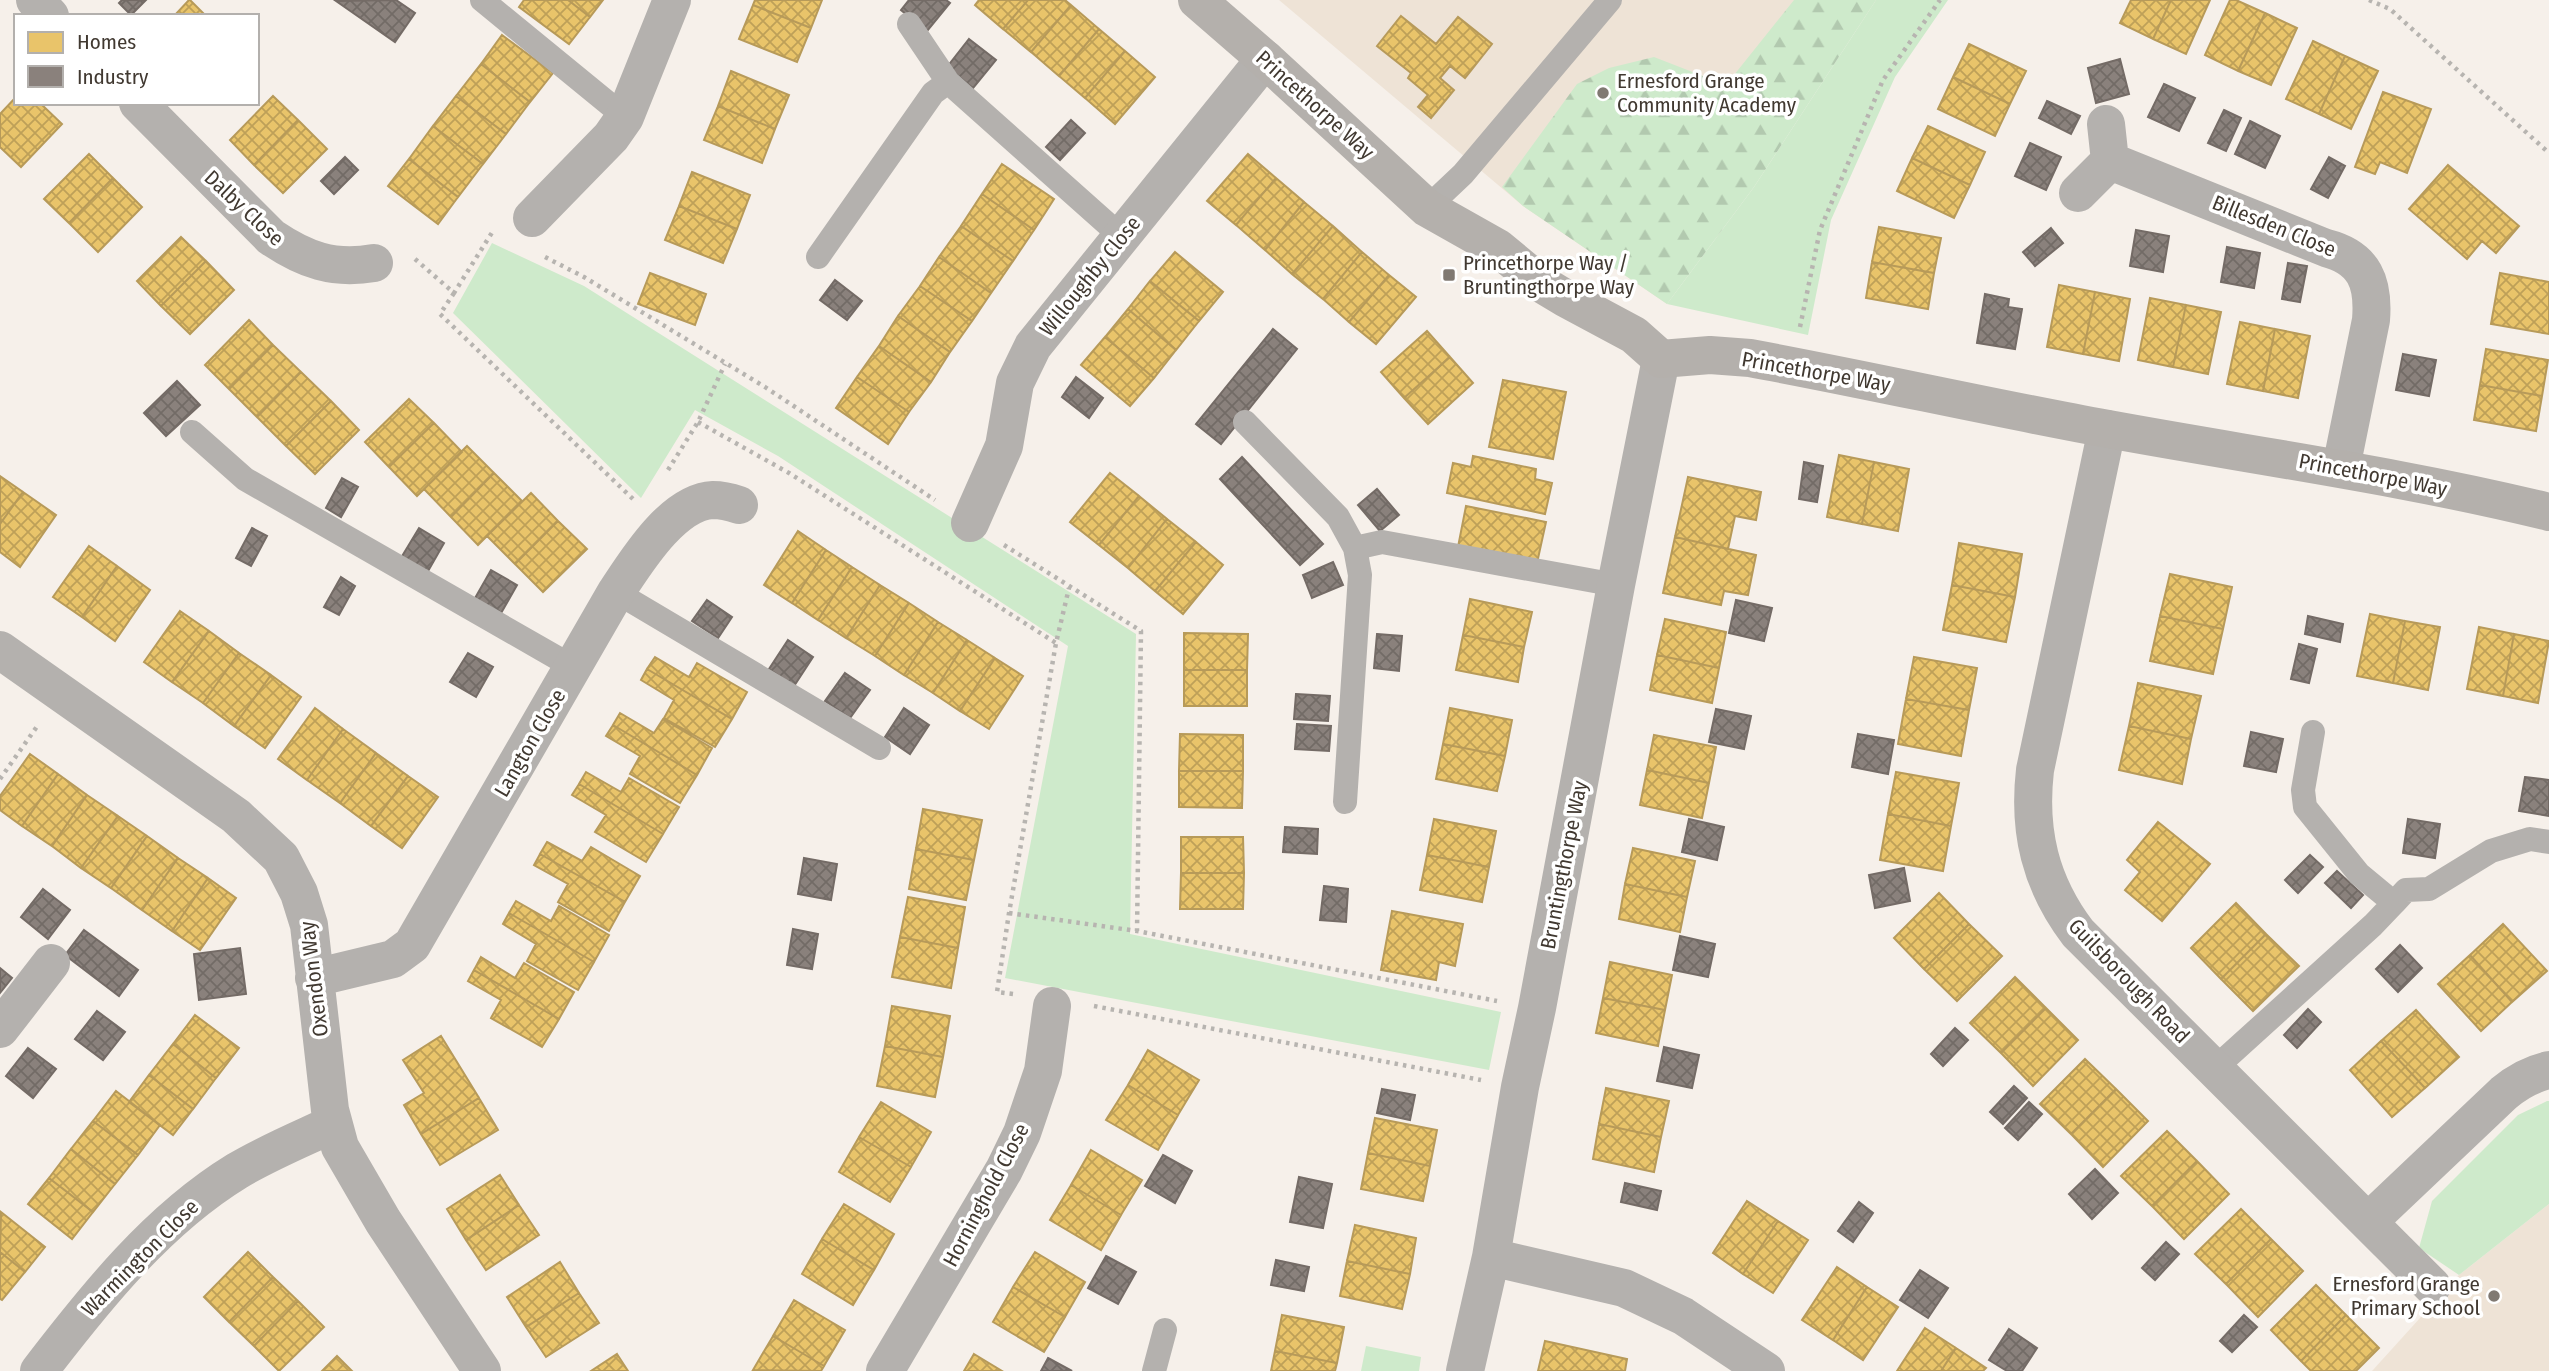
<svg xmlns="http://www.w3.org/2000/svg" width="2549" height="1371" font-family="'Fira Sans Condensed',sans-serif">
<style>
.education{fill:#eee3d6}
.green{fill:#ceeacb}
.forest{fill:url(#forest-firs)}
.homes{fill:url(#homes-cross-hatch);stroke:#b79a59;stroke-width:2}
.industry{fill:url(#industry-cross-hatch);stroke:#746b66;stroke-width:2}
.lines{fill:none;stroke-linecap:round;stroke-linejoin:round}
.path{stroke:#b7b4b0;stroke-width:4.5;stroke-dasharray:3.5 5;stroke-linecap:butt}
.lane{stroke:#b4b1ae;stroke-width:24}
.street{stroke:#b4b1ae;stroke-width:38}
.secondary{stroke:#b4b0ac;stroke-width:38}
.poi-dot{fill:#807972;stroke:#fff;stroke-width:2.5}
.labels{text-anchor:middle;stroke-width:7;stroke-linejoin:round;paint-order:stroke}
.poi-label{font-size:21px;fill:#413931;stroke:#fff;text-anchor:start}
.street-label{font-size:21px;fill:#413931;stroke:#fff}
</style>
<defs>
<pattern id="forest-firs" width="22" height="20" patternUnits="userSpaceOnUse" patternTransform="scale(1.75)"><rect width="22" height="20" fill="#ceeacb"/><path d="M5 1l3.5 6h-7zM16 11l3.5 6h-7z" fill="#b2c9af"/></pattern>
<pattern id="homes-cross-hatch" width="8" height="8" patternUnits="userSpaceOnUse" patternTransform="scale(1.75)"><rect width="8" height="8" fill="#e9c46a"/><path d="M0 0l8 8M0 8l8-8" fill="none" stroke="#bea058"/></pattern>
<pattern id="industry-cross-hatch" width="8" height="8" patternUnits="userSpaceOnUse" patternTransform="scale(1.75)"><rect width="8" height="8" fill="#8a817c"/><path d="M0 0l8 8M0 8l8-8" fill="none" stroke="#726b66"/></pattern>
</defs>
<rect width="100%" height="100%" fill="#f6f0ea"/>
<path class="education" d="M1279,0h597l-209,304 -144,-98z
M2549,1204v167h-177l87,-96z"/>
<path class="green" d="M1876,0h72l-53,77 -64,143 -23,115 -141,-31 87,-117z
M492,243l92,43 552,348 -6,300 371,78 -12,58 -484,-92 63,-332 -290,-190 -83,-46 -54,88 -188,-185z
M2547,1101h2v103l-90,71 -40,-27 13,-47 86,-86z
M1366,1346l55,11 -2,14h-58z"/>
<path class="forest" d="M1794,0h82l-122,187 -87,117 -144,-98 -21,-19 75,-103 32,-16 45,-11 72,28z"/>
<path class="homes" d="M189,0h1l16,16h-32z
M524,0h44l22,17 -21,27 -50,-37z
M568,0h35l-13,17z
M755,0h67l-11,28 -58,-23z
M979,0h49l-25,29 -28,-24z
M1028,0h37l6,5 -40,47 -28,-23z
M2131,0h40l-18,39 -33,-16z
M2171,0h39l-24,54 -33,-15z
M2230,0h6l29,13 -27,58 -33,-16z
M753,5l58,23 -14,34 -58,-23z
M1071,5l28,24 -40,47 -28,-24z
M2265,13l32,15 -26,57 -33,-14z
M1401,16l35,28 22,-27 34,27 -27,34 -15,-12 -10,12 14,12 -23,28 -13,-11 10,-12 -20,-17 3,-5 -34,-27z
M1099,29l26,22 -40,47 -26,-22z
M502,35l51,38 -23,29 -49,-38z
M2313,41l32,15 -26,58 -33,-15z
M1969,44l57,27 -16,33 -57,-27z
M1125,51l30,26 -40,47 -30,-26z
M2345,56l33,15 -27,58 -32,-15z
M481,64l49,38 -24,32 -50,-38z
M731,71l58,24 -14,34 -57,-23z
M1953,77l57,27 -15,32 -57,-27z
M2383,92l48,17 -24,64 -27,-11 -5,12 -20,-7z
M273,96l25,24 -44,45 -24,-25z
M456,96l50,38 -23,30 -50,-38z
M16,97v6h24l22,21 -41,43 -21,-20v-33z
M718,106l57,23 -13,34 -58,-23z
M298,120l29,29 -44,44 -29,-28z
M433,126l50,38 -25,33 -49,-38z
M1928,126l57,26 -15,33 -58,-27z
M89,154l24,24 -44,45 -25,-24z
M1248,154l28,24 -40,47 -29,-24z
M1912,158l58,27 -16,33 -57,-27z
M409,159l49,38 -20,27 -50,-38z
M1002,164l52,35 -20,31 -52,-36z
M2448,165l71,61 -23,27 -14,-12 -15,18 -58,-50z
M692,172l58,23 -13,34 -58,-23z
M113,178l29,29 -44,45 -29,-29z
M1276,178l28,24 -39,48 -29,-25z
M982,194l52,36 -21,31 -52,-35z
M1304,202l29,24 -41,48 -27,-24z
M679,206l58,23 -14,34 -58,-23z
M961,226l52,35 -22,32 -52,-36z
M1333,226l29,26 -39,47 -31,-25z
M1879,227l62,11 -7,35 -62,-11z
M181,237l25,24 -45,45 -24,-25z
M1175,252l48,40 -24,29 -49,-40z
M1362,252l27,23 -40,47 -26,-23z
M939,257l52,36 -19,28 -52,-35z
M206,261l28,29 -44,44 -29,-28z
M1872,262l62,11 -6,36 -62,-11z
M650,273l56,21 -11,31 -57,-21z
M2500,273l49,9v52l-58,-10z
M1389,275l27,22 -40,47 -27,-22z
M1150,281l49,40 -23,29 -48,-41z
M2059,285l36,7 -12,62 -36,-7z
M920,286l52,35 -22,31 -52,-36z
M2095,292l35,7 -11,62 -36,-7z
M2150,298l36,7 -13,62 -35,-7z
M2186,305l35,7 -13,62 -35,-7z
M1128,309l48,41 -22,28 -49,-41z
M898,316l52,36 -19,30 -52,-36z
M249,320l24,25 -44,44 -24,-24z
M2240,322l35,7 -12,62 -36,-7z
M2275,329l35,7 -12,62 -35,-7z
M1427,331l23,26 -46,41 -23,-26z
M1105,337l49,41 -24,28 -49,-41z
M273,345l28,27 -44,45 -28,-28z
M879,346l52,36 -22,30 -52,-35z
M2486,349l62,11 -6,36 -62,-11z
M1450,357l23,26 -45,41 -24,-26z
M301,372l30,29 -45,45 -29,-29z
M857,377l52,35 -21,32 -52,-36z
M1503,380l63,12 -13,67 -64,-12z
M2480,385l62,11 -6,35 -62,-11z
M409,399l25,24 -45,44 -24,-25z
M331,401l28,29 -44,44 -29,-28z
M434,423l28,29 -45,44 -28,-29z
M467,446l27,27 -43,44 -27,-28z
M1839,455l35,7 -12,62 -35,-7z
M1473,456l63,13 -1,10 17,4 -7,31 -98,-21 6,-30 18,4z
M1874,462l35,7 -11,62 -36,-7z
M494,473l28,28 -44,44 -27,-28z
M1110,473l29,23 -40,49 -29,-23z
M0,476l23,16 -23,32z
M1688,477l73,15 -5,28 -21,-4 -7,33 -53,-12z
M23,492l33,23 -36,52 -20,-15v-28z
M531,493l27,28 -43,43 -28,-28z
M1139,496l28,23 -39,49 -29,-23z
M1466,506l80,16 -9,41 -79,-16z
M1167,519l29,23 -41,49 -27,-23z
M558,521l29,28 -44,43 -28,-28z
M798,531l28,19 -34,53 -28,-18z
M1675,537l81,18 -8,40 -24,-4 -3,14 -58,-12z
M1196,542l27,23 -40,49 -28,-23z
M1959,543l63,11 -7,43 -63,-12z
M89,546l28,20 -35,51 -29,-20z
M826,550l26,17 -34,53 -26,-17z
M117,566l33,24 -35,51 -33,-24z
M852,567l28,18 -34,53 -28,-18z
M2170,574l62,13 -9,42 -63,-13z
M880,585l29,18 -34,53 -29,-18z
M1952,585l63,12 -9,45 -63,-12z
M1470,599l62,13 -8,35 -61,-12z
M909,603l29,19 -34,53 -29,-19z
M180,611l29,20 -37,51 -28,-20z
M2370,614l35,7 -12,62 -36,-7z
M2160,616l63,13 -10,45 -63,-13z
M1665,619l61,13 -7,36 -62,-13z
M2405,621l35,6 -12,63 -35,-7z
M938,622l29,18 -34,53 -29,-18z
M2479,627l35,7 -11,62 -36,-7z
M209,631l30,22 -36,50 -31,-21z
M1184,633l64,1 -1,36h-63z
M2514,634l35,7 -11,62 -35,-7z
M1463,635l61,12 -6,35 -62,-12z
M967,640l28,18 -35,53 -27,-18z
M239,653l32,22 -37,51 -31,-23z
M1657,655l62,13 -7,35 -62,-13z
M655,657l34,20 8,-14 50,29 -15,27 -85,-50z
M1914,657l63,11 -8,42 -63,-11z
M995,658l28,18 -34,53 -29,-18z
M647,669l85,50 -17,28 -51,-29 10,-18 -33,-20z
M1184,670h63v36h-63z
M271,675l30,22 -36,51 -31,-22z
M2138,683l63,13 -10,43 -62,-13z
M1906,699l63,11 -8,46 -63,-12z
M315,708l28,21 -36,51 -29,-21z
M1450,708l62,12 -7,36 -62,-12z
M620,713l34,20 9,-14 49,29 -15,27 -84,-50z
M613,725l84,50 -17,28 -50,-29 10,-18 -34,-20z
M2129,726l62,13 -9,45 -63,-14z
M343,729l33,24 -36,50 -33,-23z
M1180,734l63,1v36h-64z
M1654,735l62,12 -7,36 -62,-13z
M1443,744l62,12 -8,35 -61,-12z
M376,753l32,23 -37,50 -31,-23z
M30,754l28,20 -36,52 -22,-16v-14z
M1647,770l62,13 -7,35 -62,-13z
M1179,771h64l-1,37 -63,-1z
M586,772l35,20 8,-14 50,29 -16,27 -84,-50z
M1896,772l63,11 -8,43 -63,-12z
M58,774l29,21 -35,51 -30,-20z
M408,776l30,21 -36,51 -31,-22z
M579,784l84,50 -17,28 -51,-30 11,-17 -34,-20z
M87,795l31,21 -37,52 -29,-22z
M923,809l59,11 -8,40 -58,-11z
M1888,814l63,12 -8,45 -63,-11z
M118,816l29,20 -36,52 -30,-20z
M1434,819l62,12 -7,36 -62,-12z
M2158,822l52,42 -48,57 -37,-31 15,-18 -13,-12z
M147,836l31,22 -36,52 -31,-22z
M1181,837h62l1,36h-63z
M547,842l35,19 9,-14 49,29 -15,26 -85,-48z
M1633,848l62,13 -8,36 -62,-13z
M916,849l58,11 -8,40 -57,-11z
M540,854l85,48 -16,29 -51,-29 10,-18 -34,-19z
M1427,855l62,12 -7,35 -62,-12z
M178,858l30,20 -36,53 -30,-21z
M1181,873h63l-1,36h-63z
M208,878l28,20 -36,52 -28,-19z
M1625,884l62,13 -7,35 -61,-13z
M1939,893l30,31 -45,45 -30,-31z
M908,897l57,10 -7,41 -58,-11z
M516,901l35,20 8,-15 50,29 -15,27 -85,-49z
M2236,903l30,31 -45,45 -30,-31z
M1392,911l71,13 -8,42 -16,-4 -3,18 -55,-10z
M509,913l85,49 -16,28 -51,-29 9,-17 -33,-20z
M1969,924l33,32 -45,45 -33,-32z
M2503,924l44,47 -35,31 -42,-47z
M2266,934l33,32 -46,45 -32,-32z
M900,937l58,11 -7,40 -59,-11z
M2470,955l42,47 -31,29 -43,-47z
M481,957l34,21 9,-15 50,29 -15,27 -85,-49z
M1610,962l62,13 -7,35 -62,-12z
M474,970l85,49 -17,28 -51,-29 10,-18 -33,-19z
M2015,977l31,31 -45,45 -31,-30z
M1603,998l62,12 -7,36 -62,-13z
M892,1006l58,10 -7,41 -58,-11z
M2046,1008l32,32 -45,46 -32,-33z
M2416,1010l43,47 -34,31 -44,-47z
M195,1015l44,33 -23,30 -43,-34z
M441,1036l38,62 -58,36 -17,-29 20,-12 -21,-33z
M2381,1041l44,47 -33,29 -42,-47z
M173,1044l43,34 -23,31 -44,-34z
M885,1046l58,11 -8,40 -58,-11z
M1148,1050l51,30 -21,35 -50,-30z
M2085,1059l31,30 -45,45 -31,-30z
M149,1075l44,34 -20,26 -44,-33z
M1128,1085l50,30 -20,35 -52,-30z
M1606,1088l63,13 -8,36 -62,-13z
M2116,1089l32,32 -45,46 -32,-33z
M116,1091l44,34 -22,30 -45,-34z
M479,1098l19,32 -58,35 -19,-31z
M881,1102l50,30 -20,35 -52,-30z
M1375,1118l62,12 -7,36 -62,-13z
M93,1121l45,34 -23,29 -44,-35z
M1599,1124l62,13 -7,35 -61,-13z
M2167,1131l30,30 -45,45 -31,-30z
M859,1137l52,30 -21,35 -51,-30z
M71,1149l44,35 -22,28 -44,-34z
M1091,1150l51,30 -21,35 -50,-30z
M1368,1153l62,13 -7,35 -62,-12z
M2197,1161l32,33 -45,45 -32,-33z
M500,1175l19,30 -53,35 -19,-31z
M49,1178l44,34 -21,27 -44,-35z
M1071,1185l50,30 -20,35 -51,-30z
M1747,1201l31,20 -35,53 -30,-21z
M844,1204l50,30 -20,36 -52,-31z
M519,1205l20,30 -53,35 -20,-30z
M2241,1209l30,30 -45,45 -31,-30z
M1,1212l44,35 -20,25 -25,-20z
M1778,1221l30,19 -35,53 -30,-19z
M1355,1225l61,13 -6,36 -63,-13z
M822,1239l52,31 -21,35 -51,-31z
M2271,1239l32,32 -45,46 -32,-33z
M0,1252l25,20 -23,28 -2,-1z
M248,1252l25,25 -44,45 -25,-25z
M1035,1252l50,30 -20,35 -52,-30z
M1347,1261l63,13 -8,35 -62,-13z
M560,1262l19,31 -53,34 -19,-30z
M1837,1267l30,20 -34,53 -31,-20z
M273,1277l25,24 -44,45 -25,-24z
M2316,1285l30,30 -45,46 -30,-31z
M1013,1287l52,30 -21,35 -51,-30z
M1867,1287l31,20 -35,53 -30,-20z
M579,1293l20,30 -53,34 -20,-30z
M794,1300l51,30 -21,36 -51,-30z
M298,1301l26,26 -45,44 -25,-25z
M1282,1315l62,12 -7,36 -62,-12z
M2346,1315l33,33 -23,23h-45l-10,-10z
M1925,1328l31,20 -15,23h-44z
M773,1336l51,30 -3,5 -68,-1z
M1545,1341l82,18 -2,12h-87z
M1956,1348l30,20 -3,3h-42z
M1275,1351l62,12 -2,8h-64z
M617,1354l11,17h-37z
M974,1354l28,17h-38z
M337,1356l15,15h-30z"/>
<path class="industry" d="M122,0h24l-15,15 -12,-12z
M396,0l19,13 -20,29 -59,-41z
M909,0h37l4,3 -23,28 -26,-21z
M969,39l27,21 -23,28 -26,-21z
M2120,59l9,35 -33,9 -8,-35z
M2164,84l31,14 -16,33 -31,-14z
M2047,101l33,15 -9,18 -32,-16z
M2224,110l17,8 -15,33 -18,-8z
M1071,120l14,13 -25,27 -14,-13z
M2250,121l30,15 -15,32 -30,-14z
M2030,143l31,14 -15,33 -31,-14z
M345,157l13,13 -24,24 -13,-13z
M2329,157l16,9 -17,32 -17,-9z
M2051,228l12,15 -28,23 -12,-14z
M2136,230l33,6 -6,36 -33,-6z
M2227,247l33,6 -6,35 -33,-6z
M2288,263l19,3 -7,36 -18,-3z
M835,280l27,21 -15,19 -27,-20z
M1985,294l24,5 -1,8 14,2 -7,40 -38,-6z
M1273,329l24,20 -76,95 -25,-20z
M2403,354l33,6 -7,36 -33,-6z
M1076,377l27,21 -14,20 -27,-21z
M177,381l23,24 -34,31 -22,-23z
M1242,457l81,87 -23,21 -80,-86z
M1804,462l19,4 -6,36 -18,-3z
M342,478l16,9 -17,30 -15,-9z
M1377,489l22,26 -19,16 -22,-26z
M252,528l15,8 -16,30 -15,-8z
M419,528l25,15 -17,30 -26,-15z
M1333,562l10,23 -31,13 -9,-23z
M491,570l26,15 -17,30 -26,-15z
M341,577l14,9 -16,29 -15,-8z
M707,600l25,17 -14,21 -26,-17z
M1736,600l36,8 -8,33 -35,-8z
M2308,616l35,8 -3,18 -35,-8z
M1377,634l25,2 -3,35 -25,-3z
M788,640l25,17 -19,29 -25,-17z
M2299,644l18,5 -8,34 -18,-4z
M468,653l25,14 -17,30 -26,-15z
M845,673l25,17 -20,28 -25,-17z
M1296,694l34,2 -2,25 -34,-2z
M904,708l25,17 -19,29 -25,-17z
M1716,709l35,7 -7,33 -35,-7z
M1297,724l34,2 -2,25 -34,-2z
M2251,732l32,7 -7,33 -32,-6z
M1858,734l36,6 -6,34 -36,-7z
M2525,777l24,3v36l-30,-5z
M1689,819l35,8 -7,33 -35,-8z
M2408,819l32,5 -5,34 -32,-5z
M1285,827l33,2 -1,25 -34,-2z
M2310,855l13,12 -25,26 -13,-13z
M804,858l33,6 -6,36 -33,-6z
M1904,868l6,33 -35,7 -6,-33z
M2337,871l26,24 -12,13 -26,-25z
M1324,886l24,3 -2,33 -26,-2z
M43,889l27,21 -22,29 -27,-22z
M793,929l25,5 -6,35 -25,-4z
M84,930l54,40 -19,26 -54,-41z
M1680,936l35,8 -7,33 -35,-7z
M2400,945l22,23 -24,24 -22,-23z
M240,948l6,46 -47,6 -5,-46z
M0,968l12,10 -12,15z
M2308,1009l13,13 -24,26 -13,-13z
M97,1011l28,21 -22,28 -28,-21z
M1955,1028l13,12 -25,26 -12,-12z
M1664,1047l35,8 -7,33 -35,-7z
M28,1048l28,21 -23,29 -27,-22z
M2014,1086l13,12 -24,26 -13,-12z
M1382,1089l33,6 -5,25 -33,-7z
M2029,1102l13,12 -24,26 -13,-12z
M1163,1155l29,16 -17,32 -30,-17z
M2095,1169l23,24 -26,26 -23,-25z
M1299,1177l33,7 -9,44 -33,-6z
M1625,1183l36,8 -4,19 -36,-8z
M1859,1202l14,11 -20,29 -15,-11z
M2166,1242l13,12 -24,26 -13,-12z
M1106,1256l30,16 -18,32 -30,-16z
M1276,1260l33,7 -5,24 -33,-6z
M1920,1270l28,18 -20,30 -28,-18z
M2244,1315l13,12 -25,25 -12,-11z
M2009,1329l28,19 -15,23h-15l-18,-11z
M1048,1358l24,13h-31z"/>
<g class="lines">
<path class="path" d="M2369,0l21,9 159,144
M545,257l39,20 181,110 170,113
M415,259l39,34 39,-62
M454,293l-14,21 193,185
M1800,327l20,-97 63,-150 57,-80
M698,422l91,51 267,170
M668,470l30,-48 27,-58
M1004,545l137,86 -4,300
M0,779l38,-54
M1009,913l128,18 360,70
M1013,994l-16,-2 12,-79 47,-270 13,-55
M1094,1006l387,74"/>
<path class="lane" d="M482,0l143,117
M909,24l39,58 174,155
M1427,208l36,-34 147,-174
M818,257l115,-164 15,-11
M1245,422l93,95 17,31 5,27 -15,227
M192,432l53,47 328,188
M1355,548l27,-6 234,43
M616,592l263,156
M2394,903l12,-13 23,-1 62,-38 39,-12 19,3
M2214,1069l159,-144 21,-22 -35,-29 -54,-67 -2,-17 10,-58
M1154,1371l11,-41"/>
<path class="street" d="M35,0l15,16
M138,103l133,134c34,23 62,33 103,26
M2110,161l216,87c39,10 48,35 45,72l-30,148
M2078,193l32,-32 -4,-37
M532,218l79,-81 14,-20 47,-117
M2107,429l-72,341c-7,61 5,113 43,163l354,353
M970,523l34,-77 11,-63 18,-37 232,-287
M0,650l236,166 45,42 18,35 10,32 21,185 10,37 43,74 99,150
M314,978l79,-19 19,-14 204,-353c20,-30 56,-90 97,-92 9,0 17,2 26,5
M0,1029l51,-66
M2369,1221l135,-128c14,-12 27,-19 45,-23
M1491,1257l133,31 59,28 83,55
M39,1371c56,-73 118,-151 198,-200 30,-18 64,-32 96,-47
M885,1371l119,-201 18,-37 21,-62 9,-65
M1465,1371l26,-114 29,-170 17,-79 79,-423 45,-226"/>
<path class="secondary" d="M1197,0l68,59 162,149 71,40 42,35 25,15 69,37 27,24 49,-4 40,3c119,22 238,49 358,71 147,27 295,47 441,83"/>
</g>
<g class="poi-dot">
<circle cx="1603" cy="93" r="7"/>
<rect x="1442" y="268" width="14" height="14" rx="3.5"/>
<circle cx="2494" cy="1296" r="7"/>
</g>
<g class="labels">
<g class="poi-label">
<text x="1617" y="88">Ernesford Grange<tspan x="1617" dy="24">Community Academy</tspan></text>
<text x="1463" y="270">Princethorpe Way /<tspan x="1463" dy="24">Bruntingthorpe Way</tspan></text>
<text x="2480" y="1291" text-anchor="end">Ernesford Grange<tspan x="2480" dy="24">Primary School</tspan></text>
</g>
<g class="street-label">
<text transform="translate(1315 105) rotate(42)" y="7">Princethorpe Way</text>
<text transform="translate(244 208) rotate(43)" y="7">Dalby Close</text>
<text transform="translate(2274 226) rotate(22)" y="7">Billesden Close</text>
<text transform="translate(1090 276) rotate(-51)" y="7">Willoughby Close</text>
<text transform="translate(1816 372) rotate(10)" y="7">Princethorpe Way</text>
<text transform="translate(2373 475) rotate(11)" y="7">Princethorpe Way</text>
<text transform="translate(530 743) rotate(-60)" y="7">Langton Close</text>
<text transform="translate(1564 865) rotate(-79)" y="7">Bruntingthorpe Way</text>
<text transform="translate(314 979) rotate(-97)" y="7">Oxendon Way</text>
<text transform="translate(2129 981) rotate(46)" y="7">Guilsborough Road</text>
<text transform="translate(986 1195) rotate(-62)" y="7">Horninghold Close</text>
<text transform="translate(140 1258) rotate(-45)" y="7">Warmington Close</text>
</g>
</g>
<rect x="14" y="14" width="245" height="91" fill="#ffffff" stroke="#b3b0ad" stroke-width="2"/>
<rect x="28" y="32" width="35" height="21" fill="#e9c46a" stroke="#b3b0ad" stroke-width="2"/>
<text x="77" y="49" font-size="21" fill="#413931">Homes</text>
<rect x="28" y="66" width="35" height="21" fill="#8a817c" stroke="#b3b0ad" stroke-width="2"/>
<text x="77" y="84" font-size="21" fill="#413931">Industry</text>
</svg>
